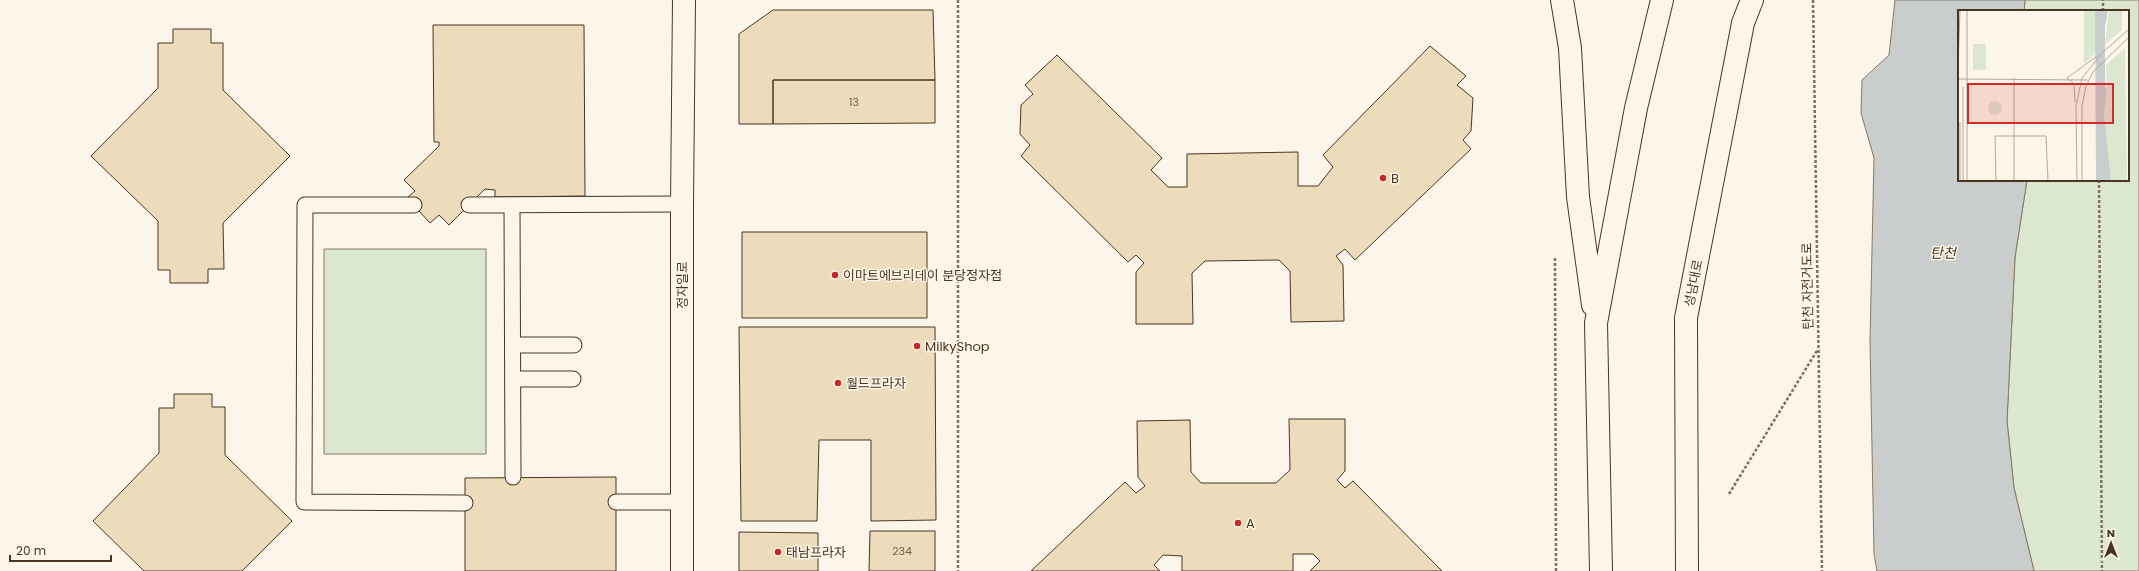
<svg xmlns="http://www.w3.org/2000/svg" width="2139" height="571" font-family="Poppins,'Noto Sans KR',sans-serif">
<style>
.green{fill:#dce7d0;stroke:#887966}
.water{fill:#c9cecd;stroke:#887966}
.building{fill:#ecdcbc;stroke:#4a3520}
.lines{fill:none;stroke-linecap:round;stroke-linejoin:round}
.service-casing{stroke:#4a3520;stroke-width:17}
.tertiary-casing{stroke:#4a3520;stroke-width:24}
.primary-casing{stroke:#4a3520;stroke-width:24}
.path{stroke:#7f6f5c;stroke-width:2.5;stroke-dasharray:3 2;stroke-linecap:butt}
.service{stroke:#fbf6e9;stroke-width:15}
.tertiary{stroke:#fbf6e9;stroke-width:22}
.primary{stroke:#fbf6e9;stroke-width:22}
.poi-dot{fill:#c62828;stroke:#fbf6e9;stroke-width:1.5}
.labels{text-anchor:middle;stroke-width:3;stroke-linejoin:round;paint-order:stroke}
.number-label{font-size:11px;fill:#725f47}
.poi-label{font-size:13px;fill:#4a3520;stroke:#fbf6e9;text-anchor:start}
.street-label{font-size:13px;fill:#4a3520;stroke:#fbf6e9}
.water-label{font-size:14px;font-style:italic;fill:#4a3520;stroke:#fbf6e9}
.inset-road{fill:none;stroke:#b4a999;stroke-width:1}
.view{fill:#d62828;fill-opacity:0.15;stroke:#d62828;stroke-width:2}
.inset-edge{fill:none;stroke:#4a3520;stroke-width:2}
</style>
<rect width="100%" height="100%" fill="#fbf6e9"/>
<path class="green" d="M2025,0h114v571h-105l-20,-83 -7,-67 8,-164 12,-77h101v-169h-104z
M324,249h162v205h-162z"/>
<path class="water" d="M1895,0h130l-1,11h-65v169h68l-12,77 -8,164 7,67 20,83h-157l-3,-17 -4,-213 4,-183 -13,-45 1,-33 27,-25z"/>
<path class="building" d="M773,10h160l2,70h-162v44h-34v-90z
M433,25h151l1,171 -90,1v-7l-10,-1 -36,36 -10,-10 -9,8 -23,-25 8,-7 -11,-11 35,-34v-4h-5z
M173,29h38v14h12v47l67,66 -67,67 1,46h-16v14h-38v-13h-12v-49l-67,-65 67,-68v-45h15z
M1430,46l36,30 -9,9 16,13 -2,33 -8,9 8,9 -116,111 -10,-11 -9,7 7,9 1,56 -53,1 -1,-51 -11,-11 -74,1 -13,12 1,51h-57v-52l8,-9 -8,-8 -8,7 -107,-106 9,-11 -10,-11 1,-29 12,-11 -8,-9 32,-30 105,103 -11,12 17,17h19v-33l111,-2v34h20l15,-19 -10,-12z
M773,80h162v43l-162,1z
M742,232h185v86h-185z
M739,327h196l1,193 -65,1v-81h-52l-2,81h-76z
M174,394h38v13h13v48l67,66 -50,50h-98l-51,-50 66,-68v-45h15z
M1289,419h56v52l-8,9 8,8 8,-7 89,90h-132l10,-10 -7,-7h-20v17h-111v-15l-19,-1 -9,10 6,6h-129l94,-89 11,11 9,-7 -7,-9 -1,-56 53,-1 1,52 10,11h75l14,-13z
M616,477v94h-151v-93z
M870,531h65v40h-66z
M739,532l79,1v38h-79z"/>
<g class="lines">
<g class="service-casing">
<path id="service" d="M414,205h-109l-1,297 161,1
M469,205l213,-1
M512,205l1,272
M513,345h61
M513,379h60
M616,502h66"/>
</g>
<g class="tertiary-casing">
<path id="tertiary" d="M682,571v-367l2,-204"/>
</g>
<g class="primary-casing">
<path id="primary" d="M1562,0l8,48 8,149 15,108
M1601,571l-5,-248 40,-215 26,-108
M1687,571l-1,-253 57,-295 9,-23"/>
</g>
<path class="path" d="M958,0v571
M1813,0l9,571
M2103,11v-11
M2099,180l3,391
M1555,258l1,313
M1729,494l89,-145"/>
<use href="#service" class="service"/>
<use href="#tertiary" class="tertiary"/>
<use href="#primary" class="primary"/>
</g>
<g class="poi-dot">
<circle cx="1383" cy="178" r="4"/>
<circle cx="835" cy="275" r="4"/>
<circle cx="917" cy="346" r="4"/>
<circle cx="838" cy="383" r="4"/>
<circle cx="1238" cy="523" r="4"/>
<circle cx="778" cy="552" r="4"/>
</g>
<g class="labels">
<g class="number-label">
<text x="854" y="106">13</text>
<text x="902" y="555">234</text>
</g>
<g class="poi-label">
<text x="1391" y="183">B</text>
<text x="843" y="280">이마트에브리데이 분당정자점</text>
<text x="925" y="351">MilkyShop</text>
<text x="846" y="388">월드프라자</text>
<text x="1246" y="528">A</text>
<text x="786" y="557">태남프라자</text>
</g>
<g class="street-label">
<text transform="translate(1693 283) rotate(-79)" y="5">성남대로</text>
<text transform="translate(682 285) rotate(-90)" y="5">정자일로</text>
<text transform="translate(1807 286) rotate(-91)" y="5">탄천 자전거도로</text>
</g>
<g class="water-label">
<text x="1943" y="258">탄천</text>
</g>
</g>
<g transform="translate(1958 10)">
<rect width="171" height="171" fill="#fbf6e9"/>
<path d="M126,0h11l1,33 -1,11 -11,10zM151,0h13v20l-17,14zM15,34h13v26h-13zM167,38l2,133h-16l-7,-68 3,-20 -1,-28zM30 98a7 7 0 1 1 14 0a7 7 0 1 1-14 0Z" fill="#dce7d0"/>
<path d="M137,0h13l-3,16v60l2,5 -3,22 7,68h-15z" fill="#c9cecd"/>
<path class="inset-road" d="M0,58l2,-58M0,69l130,1M5,77v94M9,87v84M9,87v-87M117,93l-1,-19 -7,-6 30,-22M2,171v-59M38,171l-1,-45h51l2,45M56,171v-103M119,171l-1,-75 6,-28 20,-25 27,-24M124,171v-75l4,-20 7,-14 36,-35"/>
<path class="view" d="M10,74h145v39h-145z"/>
<rect width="171" height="171" class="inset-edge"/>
</g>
<g transform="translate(2111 543)" stroke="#fbf6e9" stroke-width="3" paint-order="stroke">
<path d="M0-3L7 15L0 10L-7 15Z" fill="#4a3520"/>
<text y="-6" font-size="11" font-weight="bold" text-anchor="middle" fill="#4a3520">N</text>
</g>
<path d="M10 555v6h101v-6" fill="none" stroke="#4a3520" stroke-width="2"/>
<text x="16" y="555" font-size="12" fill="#4a3520" stroke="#fbf6e9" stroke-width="3" paint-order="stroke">20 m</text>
</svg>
